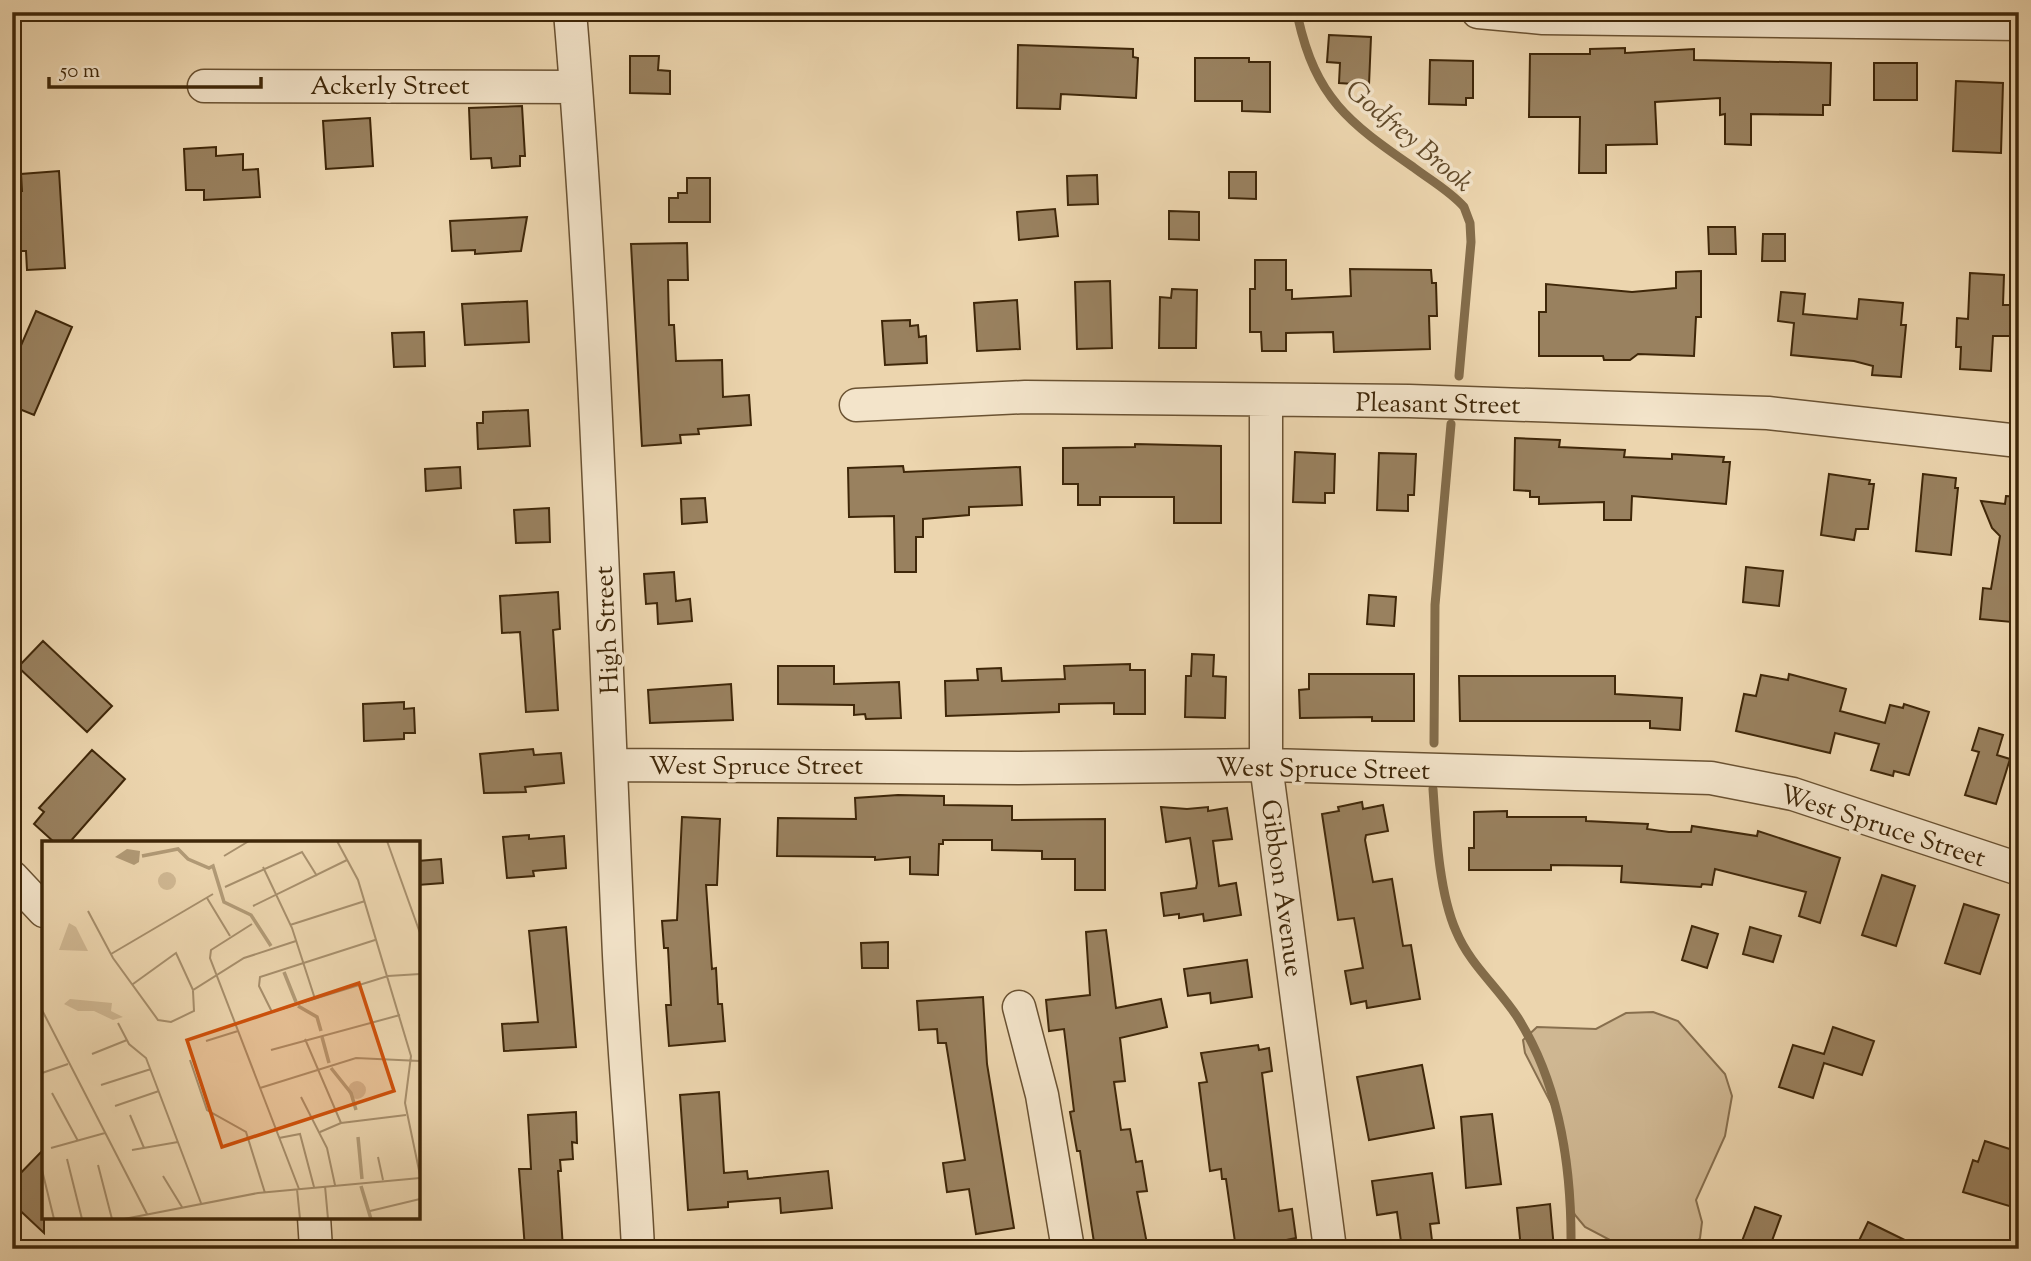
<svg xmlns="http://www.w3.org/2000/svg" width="2031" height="1261" font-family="'Sorts Mill Goudy',serif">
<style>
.green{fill:#cfb792;stroke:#876f4e;stroke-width:2}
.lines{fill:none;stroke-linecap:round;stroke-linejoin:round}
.stream{stroke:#836c4a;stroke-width:9}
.building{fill:#99815f;stroke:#3f2709;stroke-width:2}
.minor-casing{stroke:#6a5232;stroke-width:35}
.minor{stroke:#f3e4ca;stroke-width:32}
.labels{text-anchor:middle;stroke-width:7;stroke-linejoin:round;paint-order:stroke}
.street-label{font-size:26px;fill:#3f2709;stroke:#f3e4ca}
.water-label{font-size:28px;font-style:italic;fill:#614a2a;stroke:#f3e4ca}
.inset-river{fill:none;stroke:#b19a76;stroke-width:3.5}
.inset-road{fill:none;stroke:#a78f6c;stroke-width:2}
.view{fill:#cf520c;fill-opacity:0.15;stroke:#cf520c;stroke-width:3.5}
.inset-edge{fill:none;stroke:#3f2709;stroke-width:3.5}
</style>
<rect width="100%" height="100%" fill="#ecd5ae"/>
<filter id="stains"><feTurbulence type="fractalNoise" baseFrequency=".00286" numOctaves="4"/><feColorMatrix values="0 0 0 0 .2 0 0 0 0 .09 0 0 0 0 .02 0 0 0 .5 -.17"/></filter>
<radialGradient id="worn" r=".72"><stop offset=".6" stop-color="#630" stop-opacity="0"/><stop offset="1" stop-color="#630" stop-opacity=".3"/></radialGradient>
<path class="green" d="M1653,1012l25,9 47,53 7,22 -7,40 -29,64 6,22 -2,16 -8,11h-65l-42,-22 -10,-12 -6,-15 -12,-85 -32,-62 -2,-13 14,-13 59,2 30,-16z"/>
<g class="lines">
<path class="stream" d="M1298,18c18,80 50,104 115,149 17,13 37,24 51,40l6,16 1,19 -12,134
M1434,743l1,-138 16,-181
M1433,789c3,43 6,103 23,142 14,34 42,56 62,87 42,67 54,153 53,231"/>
</g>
<path class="building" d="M1329,35l42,2 -2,48 -30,-2 1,-20 -13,-1z
M1018,45l115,4v8l5,1 -2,40 -75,-4 -1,15 -43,-1z
M1625,48v5l69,-4v11l137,3 -1,42h-7v10l-72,-1v31l-26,-1v-30l-5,1v-17l-65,4 2,42 -51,1v28h-27l1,-56h-51l1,-63h60v-5z
M630,56h29l-1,14 12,1v23l-40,-1z
M1195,58h54v4h21v50l-28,-1v-10h-47z
M1430,60l43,1v37h-7v7l-37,-1z
M1874,63h43v37h-43z
M1956,81l47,2 -2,70 -48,-2z
M522,106l3,50h-5v10l-28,2 -1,-10 -20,1 -2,-51z
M370,118l3,48 -47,3 -3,-48z
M216,147v9l27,-2v16l15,-1 2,28 -56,3v-10h-18l-2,-41z
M59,171l6,97 -38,2 -1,-19h-5l-4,-60h5l-1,-17z
M1229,172h27v27l-27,-1z
M1097,175l1,29 -30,1 -1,-29z
M687,178h23v44h-41v-24h9v-5h9z
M1055,209l3,27 -39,4 -2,-28z
M1169,211l30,1v28l-30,-1z
M527,217l-6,34 -46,3v-4l-23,1 -2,-30z
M1708,227h27l1,27h-27z
M1763,234h22v27h-23z
M687,243l1,37h-20l1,45h5l2,36 46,-1 1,37 26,-2 2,30 -53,4 1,5 -19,1 1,8 -39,3 -11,-202z
M1255,260h31v30h6v9l59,-3 -1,-27 81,1 1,13h4l1,33h-8l1,33 -96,3 -1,-20 -47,1v18h-24l-1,-19h-11v-43h5z
M1701,271v46h-5l-2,39 -56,-2 -8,6h-26l-1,-4h-64v-44h7v-28l86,8 44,-4v-16z
M1970,273l34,2 -1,30h8l-1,31h-17l-2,35 -31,-2 1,-22h-5l1,-29 11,1z
M1110,281l2,67 -35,1 -2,-67z
M1172,289l25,1 -1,58h-37l1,-51 11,1z
M1781,292l24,2 -2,20 54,5 2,-20 44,4 -2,22h5l-5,52 -29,-2 1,-9 -19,-5 -63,-6 3,-32 -16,-2z
M1017,300l3,49 -43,2 -3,-48z
M527,301l2,41 -64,3 -3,-41z
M36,311l36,16 -38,88 -22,-9v-40z
M910,320v6l8,-1 1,12 7,-1 1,27 -42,2 -3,-44z
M424,332l1,34 -31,1 -2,-34z
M528,410l2,36 -52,3 -1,-26h6v-11z
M1515,438l45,2 -1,7 66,3 -1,7 48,2v-5l52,3 -1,5h7l-4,42 -94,-8 -1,24h-27v-18l-65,2v-7h-9v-6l-16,-1z
M1135,444l86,2v77h-47v-26h-74v8h-22v-21h-15v-36l72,-1z
M1295,452l40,2 -1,39h-9v10l-32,-1z
M1379,453l37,1 -2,41h-6v16l-31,-1z
M903,466l1,6 116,-5 2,38 -53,2v8l-46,4v18h-7v35h-21l-1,-56 -45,1 -1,-49z
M460,467l1,21 -35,3 -1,-22z
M1829,474l41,6 -1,4h5l-6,45h-12l-2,11 -33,-5z
M1923,474l33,4 -1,10h3l-7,67 -35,-4z
M2006,496l13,1v75l-7,50 -32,-3 3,-31 8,1 9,-53 -8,-8 -11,-27 24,3z
M705,498l2,24 -25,2 -1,-25z
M549,508l1,34 -34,1 -2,-33z
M1746,567l37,4 -4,35 -36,-4z
M674,572l2,29 14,-2 2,22 -34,3 -1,-21 -11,1 -2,-30z
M558,592l2,37 -7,1 5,80 -32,2 -6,-80 -18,1 -2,-37z
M1369,595l27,2 -2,29 -27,-2z
M43,641l69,65 -25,26 -69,-65z
M1192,654l22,1 -1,21 13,1 -1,41 -40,-1 1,-41h5z
M1130,664v6h15v44h-31v-11l-55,1v8l-113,4 -1,-35 33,-1 -1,-11 24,-1 1,13 63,-2 -1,-13z
M778,666h56v18l65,-2 2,36 -35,1 -1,-5 -11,1v-10l-76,-1z
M1309,674h105v47h-42v-4l-72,1 -1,-28 10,-1z
M1789,674l57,15 -6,22 45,12 5,-18 13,3 1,-4 25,8 -20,63 -15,-4 -1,5 -22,-6 8,-26 -44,-11 -5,20 -94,-22 8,-37 12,2 5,-21 27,5z
M1459,676h156v18l67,4 -2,32 -30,-2v-7h-190z
M731,684l2,36 -83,3 -2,-33z
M404,702v7l10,-1 1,25h-11v6l-40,2 -1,-37z
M1979,728l24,7 -6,20 13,4 -14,45 -31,-9 14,-43 -7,-2z
M533,749l1,6 27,-2 3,30 -39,4 1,5 -42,1 -4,-39z
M92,750l33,29 -56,64h-14l-21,-19 10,-12 -5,-4z
M898,795l46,1v9l68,1v14l93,-1v71h-30v-31h-33v-8l-50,-1v-10h-49v4h-4l-1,31 -28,-1v-17l-35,3v-3l-98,-1 1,-38 78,1 -1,-21z
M1362,802l1,7 20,-4 5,26 -22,4 -1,5 8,42 19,-3 11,67 8,-1 9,54 -53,9 -1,-7 -15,3 -6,-33 18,-3 -9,-50 -16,2 -16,-106 17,-3 -1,-4z
M1161,807l26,2 21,-2v4l19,-3 5,31 -19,2 6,45 17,-3 5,32 -37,6 -1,-7 -24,4v-4l-15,2 -3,-23 35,-5 1,-5 -7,-45 -24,4z
M1507,811v6h79v4l62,3 -1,5 22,3h22l1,-6 65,10 1,-5 82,27 -20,65 -21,-7 7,-24 -91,-23 -3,16 -10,-1 -1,3 -80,-5 1,-16 -71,-1v5h-82v-22h5v-36z
M682,817l38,2 -3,66h-11l6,84 4,-1 2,36h4l3,37 -56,5 -3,-41h5l-3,-57h-4l-2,-27 15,-1z
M529,835v4l35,-3 2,32 -33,3 1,5 -27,2 -4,-41z
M441,859l2,24 -25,2v-24z
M1882,875l33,11 -19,60 -34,-11z
M1964,904l35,11 -19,59 -35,-11z
M1692,926l26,8 -11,34 -25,-8z
M566,927l10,120 -72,4 -2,-27 36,-2 -9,-91z
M1750,927l31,9 -8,26 -30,-8z
M1106,930l10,78 45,-9 6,28 -47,11 5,43 -11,1 7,48 9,-1 6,33 6,-1 5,30 -10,1 11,57h-53l-15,-98h-3l-7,-39 4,-1 -10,-82 -15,2 -3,-31 44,-5 -4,-63z
M888,942v26h-26l-1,-25z
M1247,960l5,37 -41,6 -1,-10 -22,3 -4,-27z
M983,997l4,67 27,164 -38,6 -7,-45 -22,3 -4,-29 22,-3 -19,-117h-8l-1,-14 -18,1 -2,-29z
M1833,1027l41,14 -12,34 -38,-12 -11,35 -34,-11 14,-42 31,9z
M1258,1045l1,5 10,-2 3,23 -10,2 17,138 13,-2 4,29 -10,2 1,6 -51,3 -10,-70h-4l-1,-10 -11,2 -11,-88 8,-1 -6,-29z
M1422,1065l12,63 -65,12 -12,-63z
M719,1092l5,81 23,-2 1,8 80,-8 4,37 -51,5 -1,-15 -52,4v5l-40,3 -8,-115z
M576,1112l1,31 -5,-1 1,17 -13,1 1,11h-3l5,78h-38l-6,-80h12l-3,-54z
M1492,1114l9,70 -35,4 -5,-71z
M1985,1141l34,11v57l-56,-17 10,-32 5,2z
M44,1149v84l-32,-30v-21z
M1432,1173l7,50 -9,1 3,25h-31l-5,-37 -20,3 -5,-34z
M1550,1204l4,45h-33l-4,-41z
M1755,1207l26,9 -12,33h-30z
M1868,1222l55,27h-68z"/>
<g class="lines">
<g class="minor-casing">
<path id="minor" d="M570,12c26,306 34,613 48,920 4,106 15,211 20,317
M1478,12l65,6 476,6
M204,86l372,1
M1266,400v365l64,484
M856,405l169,-8 384,4 359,12 251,28
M613,765l406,3 247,-3 445,13 82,16 226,75
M12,877l32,34
M1019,1007l23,88 26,154
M314,1217l2,32"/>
</g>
<use href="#minor" class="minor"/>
</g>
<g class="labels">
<g class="street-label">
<text x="390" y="94">Ackerly Street</text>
<text transform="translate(1438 403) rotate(1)" y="9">Pleasant Street</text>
<text transform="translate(606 630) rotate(-93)" y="9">High Street</text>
<text x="756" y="774">West Spruce Street</text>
<text transform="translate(1323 768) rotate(1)" y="9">West Spruce Street</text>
<text transform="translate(1883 825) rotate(18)" y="9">West Spruce Street</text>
<text transform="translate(1283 888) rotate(82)" y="9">Gibbon Avenue</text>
</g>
<g class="water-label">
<text transform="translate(1410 135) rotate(40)" y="10">Godfrey Brook</text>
</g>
</g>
<g transform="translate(42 841)">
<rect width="378" height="378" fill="#ecd5ae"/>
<path d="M116 40a9 9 0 1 1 18 0a9 9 0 1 1-18 0ZM27,82l7,4 12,24 -29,-1zM28,158l42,4 -1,8 12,6 -10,3 -19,-9h-16l-14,-7zM306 249a9 9 0 1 1 18 0a9 9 0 1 1-18 0Z" fill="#cfb792"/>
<path d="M85,8l13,2 -1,11 -5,3 -19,-8z" fill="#b19a76"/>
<path class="inset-river" d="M100,15l36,-7 10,10 21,9 4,-2 11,36 27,13 20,31M242,131l12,30M256,165l19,11 4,14M280,196l7,26M289,227l20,25 5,17M316,296l4,42M319,345l10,33"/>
<path class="inset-road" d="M295,0l21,39 53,176 -6,47 15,72M345,0l33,92M182,15l25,-15M221,26l29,61 23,71M183,46l77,-35 15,24M165,57l23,38M211,65l94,-46M46,70l25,47 45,62 13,2 23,-11 -1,-20M210,83l-41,26 -1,8 89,231M248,84l75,-24M333,99l-115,37 -1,9 13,26 116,-36 32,-2M69,113l102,-60M91,143l43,-31 17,37 51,-32 52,-17M0,169l105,204M76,182l11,21 17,14 55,145M263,198l36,84M164,200l32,-10M229,209l129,-35M50,213l35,-14M148,219l17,50 39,22 19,61M0,232l26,-9M59,244l50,-16M218,247l96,-30 64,3M10,252l26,48M259,256l26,51 8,37M73,265l44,-15M88,274l14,33M278,291l21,-9 65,-8M237,297l21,-4 14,53M9,307l54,-15M90,309l46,-8M336,316l5,23M25,318l15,60M56,324l14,54M0,329l12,49M121,335l19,31M283,345l3,33M255,348l3,30M328,370l50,-12M82,378l134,-26 162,-15"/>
<path class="view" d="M317,142l35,108 -172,56 -35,-107z"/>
<rect width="378" height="378" class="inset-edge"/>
</g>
<rect width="2031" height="1261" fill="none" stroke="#ecd5ae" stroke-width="42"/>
<rect x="14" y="14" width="2003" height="1233" fill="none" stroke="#3f2709" stroke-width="3.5"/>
<rect x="21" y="21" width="1989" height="1219" fill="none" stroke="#3f2709" stroke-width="2"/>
<path d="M49 77v10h212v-10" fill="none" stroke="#3f2709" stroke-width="3.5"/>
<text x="60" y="77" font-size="21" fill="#3f2709" stroke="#f3e4ca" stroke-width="5" paint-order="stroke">50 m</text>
<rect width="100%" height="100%" filter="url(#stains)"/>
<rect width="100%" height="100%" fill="url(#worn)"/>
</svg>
